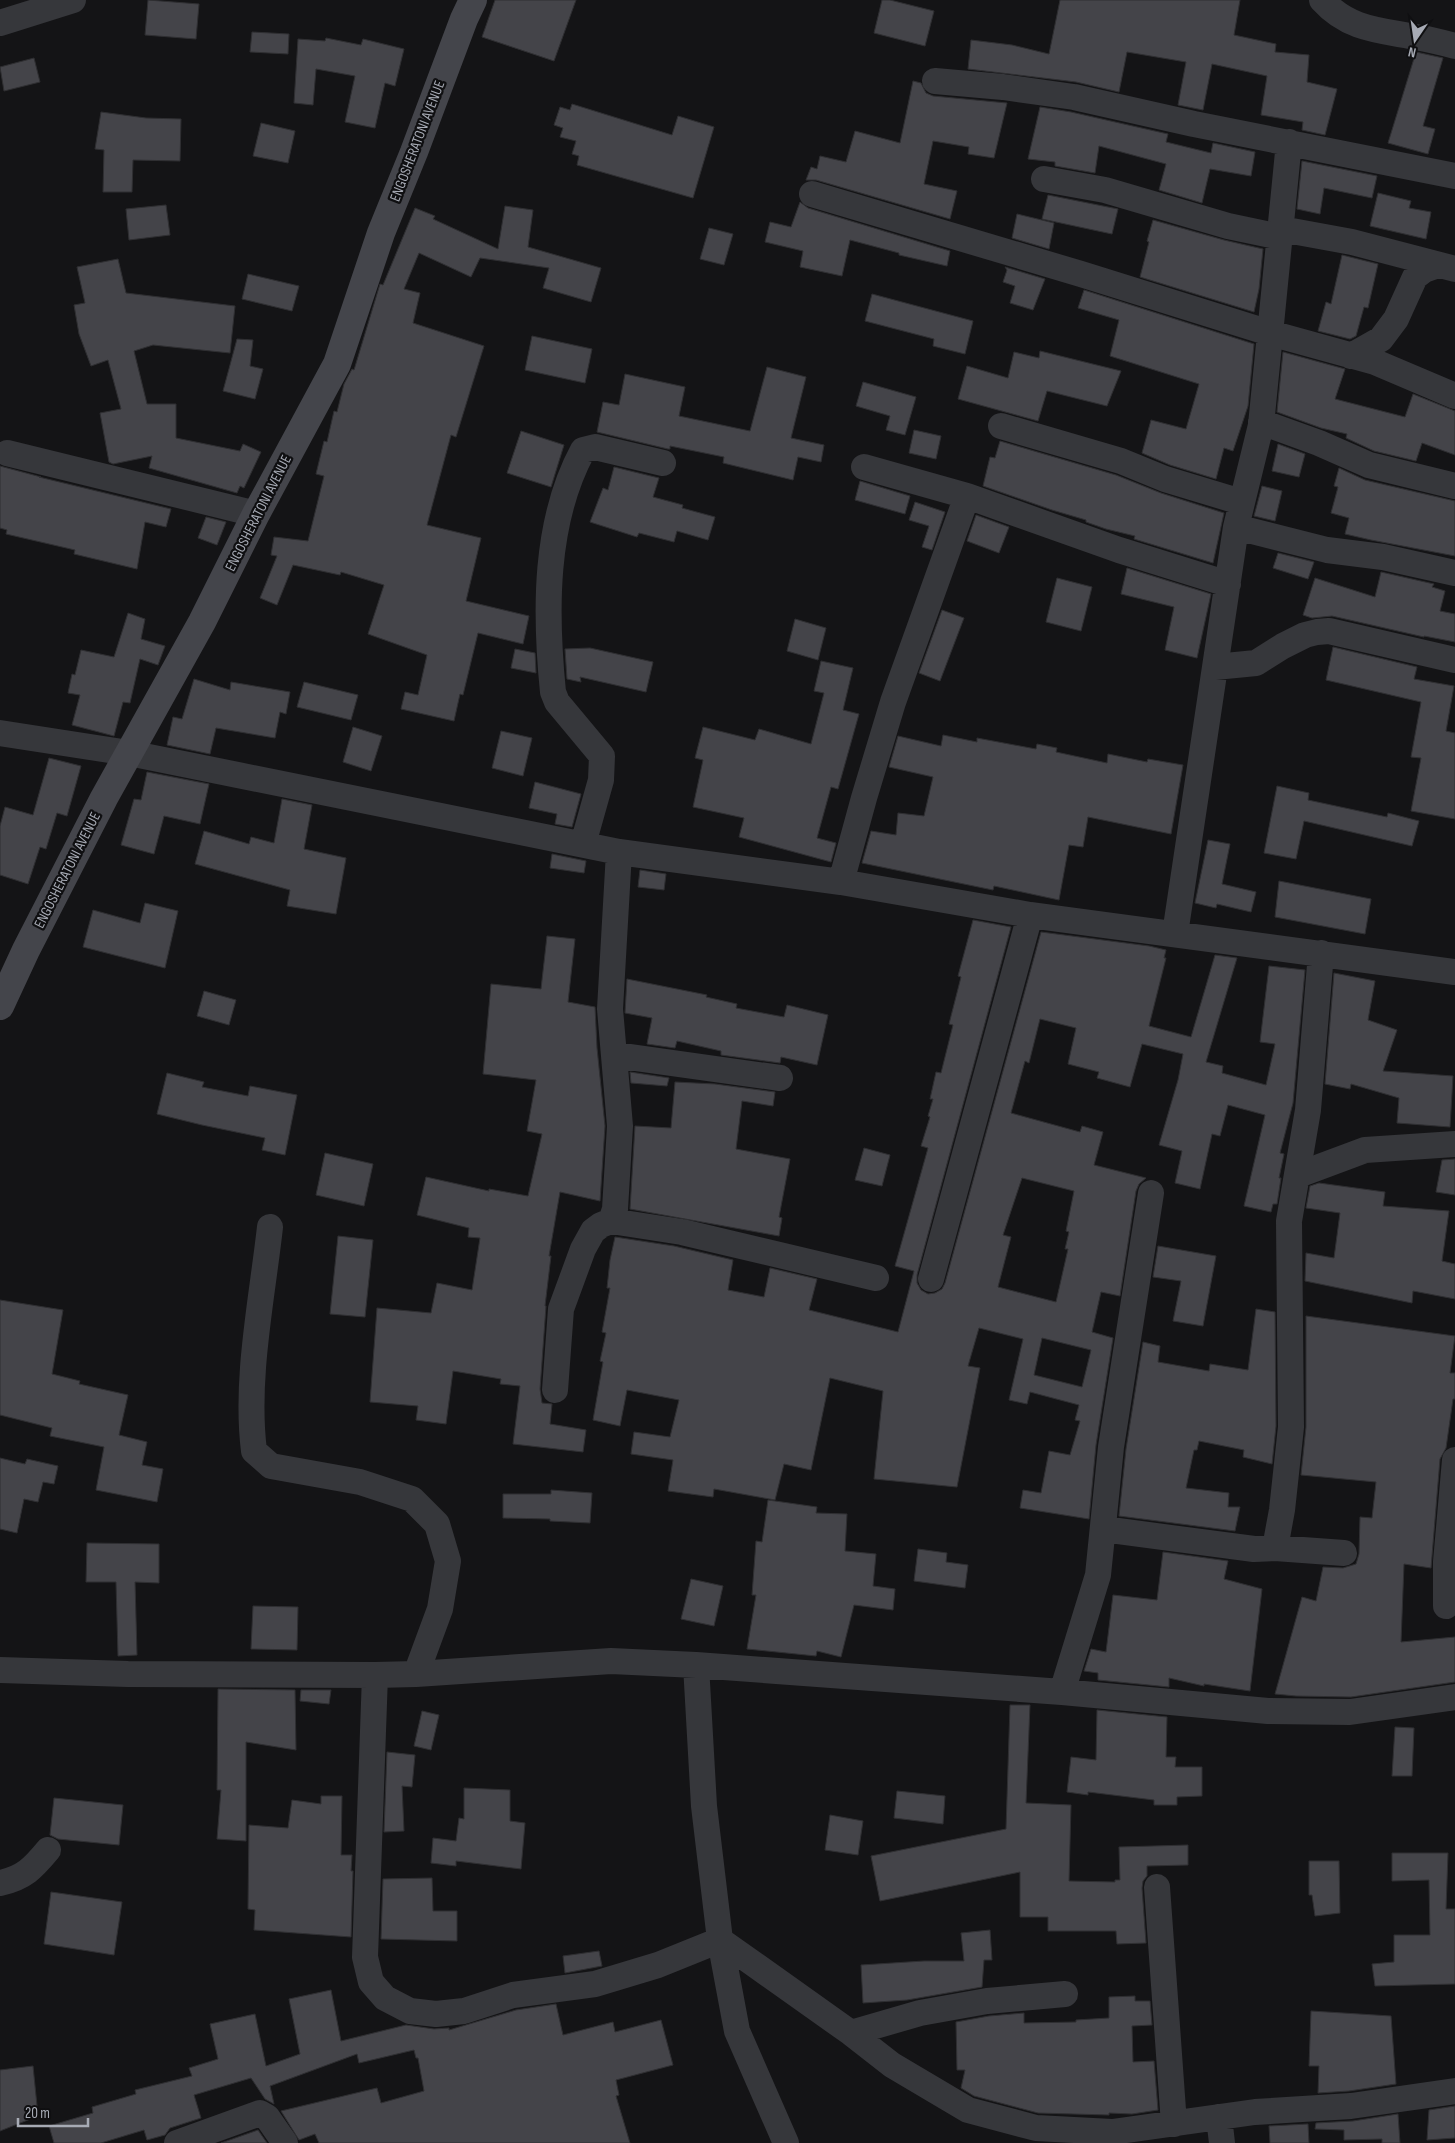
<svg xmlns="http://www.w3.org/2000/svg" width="1455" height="2143" font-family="'Sofia Sans Condensed',sans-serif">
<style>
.building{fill:#444449;stroke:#2f2f32;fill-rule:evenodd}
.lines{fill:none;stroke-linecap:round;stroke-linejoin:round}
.street{stroke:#36373b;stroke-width:26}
.secondary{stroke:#44454b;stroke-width:28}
.labels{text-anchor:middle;stroke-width:4.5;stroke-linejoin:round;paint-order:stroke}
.street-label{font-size:15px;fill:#a7abb5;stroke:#0f0f11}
</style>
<rect width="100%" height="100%" fill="#141416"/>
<path class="building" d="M148,0l51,4 -3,35 -51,-4z
M495,0h81l-22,61 -72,-24z
M882,0h8l44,11 -9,35 -51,-13z
M1060,0h180l-6,35 42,9 -1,8 34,3 -2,27 30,7 -12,46 -23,-5 1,-8 -42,-7 6,-39 -55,-12 -9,46 -25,-5 8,-43 -59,-10 -8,40 -43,-10 -108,-13 3,-29 41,5 37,9z
M252,32l37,2 -1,20 -38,-2z
M326,38l35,7 2,-6 41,10 -9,37 -10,-3 -10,45 -30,-6 10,-46 -39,-7 -3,36 -19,-2 4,-64 27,2z
M1416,52l27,6 -20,68 12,3 -7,25 -40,-11z
M34,58l6,24 -36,9 -4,-24z
M913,81l8,2 5,10 7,3 74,7 -13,55 -26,-4 1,-7 -36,-6 -9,43 33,7 -7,28 -134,-39h-10l5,-13 6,2 3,-13 26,6 9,-31 45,12z
M572,104l100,31 6,-19 36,11 -21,71 -116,-33 2,-9 -7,-2 4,-13 -16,-4 3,-9 -9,-3 6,-18 10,3z
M1040,107l31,5 97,22 -2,8 45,11 2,-10 42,9 -4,24 -41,-7 -8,34 -43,-13 7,-26 -67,-18 -4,27 -40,-7v-4l-27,-3z
M101,112l45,6 35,1 -1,42 -47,-1 -1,32h-29l1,-42 -9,-1z
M261,123l34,8 -7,32 -35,-7z
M1302,161l75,15 -5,22 -48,-10 -4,26 -23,-5z
M1378,193l33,8 -2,7 22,4 -5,27 -56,-13z
M1048,195l70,14 -6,25 -70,-15z
M800,202l8,6 142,43 -3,15 -48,-11v-2l-49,-13 -8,36 -42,-9 3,-16 -38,-9 5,-20 21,5z
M166,205l4,30 -41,5 -3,-31z
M505,206l28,4 -5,37 73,21 -10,34 -48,-14 6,-20 -69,-10 -9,19 -52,-24 -15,36 16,4 -7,30 71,23 -28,91 -5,-2 -24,90 54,13 -15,63 63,15 -6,28 -45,-11 -15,62 -3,-1 -6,27 -53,-12 4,-17 13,3 9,-40 -59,-21 16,-49 -43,-13 -1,3 -47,-10 -16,40 -17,-7 17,-42 -6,-1 3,-18 34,4 16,-65 -8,-2 8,-33 3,1 7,-31 3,1 7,-28 8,-15 2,1 26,-86 3,1 32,-77 20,8 -2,3 65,30z
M1017,214l37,9 -5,26 -37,-11z
M1153,220l71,20 39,9 -4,40 -5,23 -114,-35 9,-35 -2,-1z
M709,228l24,6 -9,31 -24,-6z
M1342,255l36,9 -10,44 -4,-1 -8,29 -6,3 -32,-8 8,-29 5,2z
M118,259l8,34 109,13 -5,47 -77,-8 -19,6 13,53h29v34l64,13 3,-7 18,8 -17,36 -4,-2 -3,7 -88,-25 3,-12 -39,8 -4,-2 -9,-49 21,-4 -13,-49 -17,6 -12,-32 -5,-29 11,-2 -8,-36z
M1005,267l40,12 -12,31 -23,-7 5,-17 -12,-4 4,-12z
M248,274l51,12 -7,25 -50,-12z
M1084,290l170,54 -6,62 -15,45 -9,-3 -8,31 -46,-14 -28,-12 9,-33 35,9 13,-45 -89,-28 9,-36 -41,-12z
M872,294l101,27 -8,33 -32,-8 1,-7 -69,-18z
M532,336l60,13 -7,34 -60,-13z
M237,339l16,1 -3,26 13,3 -8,30 -32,-8z
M1040,351l81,20 -14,35 -60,-15 -9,30 -80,-22 9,-33 41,12 6,-26 25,6z
M1283,352l62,17 -10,30 70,18 8,-23 42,17v44l-33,-12 -6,18 -42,-10 -28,-13 1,-4 -26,-6 -44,-16z
M767,367l39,10 -15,61 33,7 -3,17 -23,-5 -5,23 -70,-17 1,-6 -54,-11v3h-2l-71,-17 6,-30 16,3 6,-31 60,13 -6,29 71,15z
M863,382l53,15 -11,38 -19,-5 4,-14 -34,-10z
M914,430l27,6 -5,23 -27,-6z
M521,431l43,14 -13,42 -44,-14z
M1000,441l116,34 45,18 63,20 -11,50 -79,-24 1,-3 -29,-7 -20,-7v-2l-34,-10 -69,-24 7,-29 5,1z
M1278,444l27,10 -6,23 -27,-6z
M0,466l41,11h-2l132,32 -5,18 -21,-5 -8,47 -63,-15 1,-4 -69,-16 1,-4 -7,-2z
M614,467l45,11 -6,19 30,8 -1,3 33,9 -7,23 -31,-9 -3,11 -35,-9 -2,4 -47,-15 13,-34 5,2z
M1339,468l26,12 90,21v55l-84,-16 -26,-6 4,-16 -18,-5 7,-26 -4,-1z
M860,481l50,15 -5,18 -50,-14z
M1262,486l20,5 -7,30 -21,-5z
M915,502l30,10 -13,38 -10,-3 7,-21 -20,-6z
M976,515l33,12 -10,26 -32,-12z
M206,517l20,5 -9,23 -19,-7z
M1278,553l36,9 -6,17 -35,-11z
M1127,568l84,26 -14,64 -32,-8 9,-43 -53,-13z
M1381,572l53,12 -2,3 13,4 -5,20 15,3v28l-31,-6v1l-92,-21 -20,2 -9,-3 12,-37 60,19z
M1057,578l35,9 -11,44 -35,-9z
M942,610l22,8 -24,63 -21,-8z
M128,613l17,6 -4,20 24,7 -7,19 -18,-6 -10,44 -7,-1 -9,34 -42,-11 8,-30 -12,-2 4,-19 3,1 6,-25 33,7z
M795,619l31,9 -8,32 -31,-9z
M1333,647l84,20 -3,12 40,7 -8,45 9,2v86l-44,-8 10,-53 -10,-1 10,-55 -95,-22z
M590,648l63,14 -7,30 -66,-15 1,5 -14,-3 -2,-30z
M515,649l20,4 1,20 -25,-5z
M821,661l32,7 -10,42 16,4 -21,75 -7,-2 -14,51 19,5 -5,19 -92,-25 5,-19 -51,-11 10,-47 -8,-2 8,-31 52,13 4,-11 52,15 13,-51 -10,-2z
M194,679l36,11 1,-8 59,10 -4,22 -6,-2 -5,26 -59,-10 -6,26 -43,-9 6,-28 9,2z
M304,682l54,13 -7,25 -54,-13z
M353,727l29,9 -11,35 -28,-9z
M501,731l31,7 -9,38 -31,-8z
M943,735l34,7v-4l59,11 1,-5 20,4 -1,4 51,11 1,-9 39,8 1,-3 35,6 -12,69 -83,-17 -5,30 -14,-2 -10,55 -65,-14 -1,4 -131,-27 9,-32 25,4 2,-22 26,3 9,-39 -44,-10 9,-31 43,10z
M49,758l32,8 -14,50 -10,-3 -11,36 -6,-2 -12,37 -28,-9v-49l5,-19 28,8z
M147,772l62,12 -9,40 -36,-8 -10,38 -33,-9 13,-46 7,1z
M535,782l46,12 -9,33 -17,-3 2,-10 -28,-6z
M1277,786l32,7 -1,7 79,17 1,-4 31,8 -7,25 -108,-25 -8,38 -32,-6z
M282,799l30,6 -8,44 42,9 -10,56 -49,-8 3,-16 -95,-26 9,-33 45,13 2,-7 23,6z
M1208,840l22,4 -8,40 34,8 -5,20 -34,-8 -1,4 -21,-5z
M552,854l34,7 -2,12 -34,-5z
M640,870l26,4 -2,16 -26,-3z
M1279,881l92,18 -6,35 -90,-17z
M145,903l33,8 -13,57 -82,-21 10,-37 47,13z
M973,920l38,7 -94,348v8l4,7 7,4 7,-1 7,-4 3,-6 96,-351 108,14 17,4 -2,8h2l-17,68 42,11 24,-82 22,3 -31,104 17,4 -1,7 44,12 9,-41 -15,-2 9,-76 36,4 -12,133 -13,50 4,1 -5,24h2l-4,26h-4l-2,8 -27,-6 21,-91 -37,-10 -8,31 -8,-2 -12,55 -25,-6 7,-32 -23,-6 19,-65 5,-26 -41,-10 -12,43 -33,-9 2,-6 -31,-8 8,-36 -36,-9 -11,44 -4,-2 -14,52 69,19 2,-6 21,6 -9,33 52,13 -7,6 -3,7 -16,105 -19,-4 -9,40 21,6 -17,107 -7,74 -69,-11 3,-18 18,3 8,-42 21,4 10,-34 -5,-1 4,-15 -49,-13 -3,12 -18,-4 14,-61 -44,-11 -11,38 12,2 -23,119 -83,-8 9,-88 -53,-13 -19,92 -27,-6 -9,36 -61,-11 -1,8 -45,-6 5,-31 -42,-6 3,-22 36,5 9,-37 -52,-10 -7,36 -27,-6 10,-58 -3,-1 6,-28 -4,-1 8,-44h-3l3,-28 5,-23 59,9 59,14 -5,30 36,7 6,-29 47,11 -8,31 89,22 16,-61 -19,-5 33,-118 -7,-2 9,-29 -2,-1 5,-17h-3l6,-27 5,1 12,-48 -4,-1 12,-47 -3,-1zM1022,1178l52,13 -8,40 3,1 -4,17h3l-12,53 -58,-15 13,-50 -8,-2zM1042,1338l49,12 -9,37 -48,-12z
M547,936l28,3 -7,63 27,5 2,41 8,78 -5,75 -40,-9 -11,64h2l-6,50h1l-6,83 2,14 10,1 -2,20 36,6 -3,22 -70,-8 7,-58 -20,-2 1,-5 -48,-8 -7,53 -30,-4 2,-14 -48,-4 7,-94 54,5 6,-30 35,7 8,-52 -12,-1 1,-9 -52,-13 9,-38 63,14v-2l39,7 14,-62 -15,-3 9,-51 -53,-6 8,-90 50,5z
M1334,973l41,8 -7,39 29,10 -14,41 70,5 -3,51 -53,-4 2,-25 -48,-14 -1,5 -25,-5z
M627,979l80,16 -1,2 31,7 -1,4 48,9 3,-12 41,10 -11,50 -36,-8 -1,6 -59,-8v-4l-44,-10 -2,7 -28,-4 5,-26 -27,-5z
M204,991l32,9 -7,25 -32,-9z
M630,1072l39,6 -2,8 -36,-3z
M167,1073l37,9 -2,5 46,9 2,-10 47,9 -12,60 -23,-5 3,-12 -63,-13 -45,-11z
M675,1082l40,2 60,8 -2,14 -31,-5 -6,48 54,10 -11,58 3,1 -3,18 -149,-27 5,-83 36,2z
M864,1148l26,7 -8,31 -27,-6z
M325,1153l48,11 -9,42 -48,-11z
M1455,1159v36l-19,-3 6,-32z
M1319,1183l66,9 -2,14 66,5 -7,50 13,3v35l-42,-8 -1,12 -107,-22 1,-28 28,5 6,-45 -34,-5 4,-22z
M338,1236l35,4 -8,77 -35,-3z
M1158,1246l58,10 -13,70 -30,-5 8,-40 -28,-4z
M0,1300l63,10 -11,64 28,7 -1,3 49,11 -9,40 28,7 -5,23 21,4 -6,33 -61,-12 8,-43 -54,-11 2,-8 -52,-13z
M1256,1309l19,3 1,114 -4,38 -29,-7 1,-7 -45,-9 -2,9h-3l-8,38 43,5 -1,14h12l-5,24 -116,-15 7,-67 17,-107 17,4 -2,16 51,9 1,-7 38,6z
M1306,1316l149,20 -5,37h5v26h-2l-7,49 -6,11 -9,109 -27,-4 -3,78 54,-5v45l-104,15 -55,-1 -21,-2 27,-97 14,4 7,-34 20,1 13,-4 3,-10 1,-37 12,1 4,-36 -75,-7 5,-48z
M0,1458l25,6 2,-5 31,7 -4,18 -11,-2 -5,20 -14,-3 -7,34 -17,-4z
M551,1490l41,3 -2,30 -40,-2v-2l-47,-1v-24h48z
M768,1500l49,7 -1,6 31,1 -2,37 31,3 -3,32 22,3 -2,21 -39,-5 -13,52 -24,-6 -1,5 -69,-7 9,-54h-4l4,-54 6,1z
M87,1543l72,1v39l-24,-1 2,73 -19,1 -2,-74h-30z
M918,1549l29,4 -1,9 22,3 -3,23 -51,-7z
M1163,1552l65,9 -4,18 38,10 -12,102 -46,-7v2l-35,-8v9l-71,-7v-7l-14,-2 7,-22 15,3 7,-57 44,5z
M691,1579l32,7 -9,40 -33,-7z
M253,1606l45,1 -1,43 -46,-1z
M218,1689l77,1 1,60 -50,-8v99l-29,-2 4,-49h-4z
M301,1690h30l-2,14 -29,-3z
M1010,1705h20l-4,98 45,2 -2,76 46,1v-2h5l-1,-33 69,-2v20l-41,1v10l-4,5 -1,7 4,55 -29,1 -1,-13h-68v-14h-28v-45l-140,29 -9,-45 135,-27z
M1097,1710l70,7 -1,40h10l-1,10h27v29l-25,1v8h-23v-5l-66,-8v3l-21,-3 4,-35 25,3z
M422,1711l17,4 -8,35 -17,-4z
M1395,1727l19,1 -2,48h-20z
M387,1752l28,3 -3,32 -10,-1 2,45 -20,1z
M464,1788l46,2v31l15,2 -4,46 -65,-8v5l-25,-3 2,-25 23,3 3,-23 5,1z
M897,1791l48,5 -2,28 -49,-6z
M321,1796h21l-1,59h11l-1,16h2l-2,66 -97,-7 1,-20 -7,-1 1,-84 39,3 4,-28 29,4z
M54,1798l69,7 -4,40 -61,-6 -8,-4z
M830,1815l33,6 -5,34 -33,-5z
M1392,1853h56l-2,56h9v75l-80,2 -3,-22 22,-2v-27h36l-1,-55 -37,1z
M1309,1861h30l1,52 -25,3 -3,-21h-3z
M432,1878l1,33h24v30l-76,-2 2,-60z
M51,1892l71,10 -8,53 -70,-11z
M990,1930l2,30h-8l-2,27 -75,13 -44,3 -2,-38 63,-4h40l-3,-28z
M599,1951l3,15 -37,7 -2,-17z
M331,1990l10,51 65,-16 28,4 15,-1v2l67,-20 40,-6 7,31 50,-13 2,10 46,-12 12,45 -57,15 3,15 -3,1 14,47h-311l-4,-9 -16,6 -18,-29 96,-23 4,15 43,-12 -6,-33h-2l-2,-8 -55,13 -2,-9 -87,32 4,18 -9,-5 -14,-21 -57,17 7,23 -31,10 -5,7 -18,5 -3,-10 -43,13h-47l-5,-17 44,-13 -1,-6 44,-13 -1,-4 57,-14 -3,-8 29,-9 -8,-35 45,-10 11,52 34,-12 -11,-55z
M1135,1996v5h15l2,24 -20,1 1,36 21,-1 4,49 -26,4 -23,-1v2l-71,-2 -64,-17 -13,-8 4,-18h-8l-1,-48 33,-6 35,-3v10l52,-1v-2l33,-2v-21z
M1311,2011l80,5 5,68 -47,7 -31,2 1,-27h-10z
M33,2066l5,50 -38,15v-61z
M1455,2106v32l-28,2 2,-30z
M1398,2114l2,29h-18v-4l-38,1v-10l-29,-1 1,-6 37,-2z
M1308,2124l1,19h-39l-1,-17z
M258,2130l9,13h-46z"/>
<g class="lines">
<path class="street" d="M1322,0c28,31 60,30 99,38 11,2 23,5 34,8
M0,23l73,-23
M935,81l68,6 71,10 120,27 261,52
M1044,179l61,11 123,36 52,11
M812,194l269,80 189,59 105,29 80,34
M1281,229l71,13 103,27
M1351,356l30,-17 15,-20 19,-42 9,-7 14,-5
M1261,422l58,21 50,22 86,21
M1001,426l120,35 44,18 76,23
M7,453l249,61
M864,467l103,29 152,54 109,34
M1236,527l91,23 56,7 72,16
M1215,667l41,-4 27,-17 22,-11 12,-3 12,-1 126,29
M0,733l129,20 490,99 222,30 189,33 425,57
M583,844l18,-64 1,-24 -45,-54 -4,-10c-8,-80 -9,-170 30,-242l12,-3 68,16
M841,882l23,-84 29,-96 74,-206
M1175,934l61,-407 25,-102 28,-283
M615,1055l165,23
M1298,1175l67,-25 90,-6
M611,1221l4,-12 5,-83 -10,-117 9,-157
M270,1227c-8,72 -25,152 -16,224l17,15 89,16 52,17 25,25 11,37 -8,48 -24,65
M931,1279l99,-364
M555,1390l6,-81 22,-60 10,-18 8,-6 10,-4 71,11 194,46
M1103,1529l151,20 21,-1 69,5
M1275,1548l7,-38 9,-83 -2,-206 19,-111 13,-157
M1446,1606v-44l9,-102
M696,1665l8,141 16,134 17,91 49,112
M0,1670l128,4 247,1 41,-1 195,-13 85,4 366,27 206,19 82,1 105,-15
M375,1675l-10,282 6,25 14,16 25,13 26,3 28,-3 49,-16 82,-11 63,-19 62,-25 131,93 41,32 76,45 68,18 76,4 143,-20 96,-6 104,-15
M1062,1692l36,-117 13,-128 40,-254
M0,1883c24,-5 33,-15 48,-33
M1157,1887l17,237
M851,2033l69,-20 67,-12 78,-7
M1219,2117l3,26
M177,2143l83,-30 7,4 18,26"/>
<path class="secondary" d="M0,1006l26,-56 78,-152 98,-176 54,-108 81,-150 44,-131 33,-81 50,-133 9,-19"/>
</g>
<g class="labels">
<g class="street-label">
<text transform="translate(417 141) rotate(-69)" y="5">ENGOSHERATONI AVENUE</text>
<text transform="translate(258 513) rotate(-63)" y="5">ENGOSHERATONI AVENUE</text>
<text transform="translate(67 870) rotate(-63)" y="5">ENGOSHERATONI AVENUE</text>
</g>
</g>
<g transform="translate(1415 40) rotate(193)" stroke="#0f0f11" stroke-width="4" paint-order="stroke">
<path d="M0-4L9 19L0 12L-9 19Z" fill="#a7abb5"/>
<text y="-8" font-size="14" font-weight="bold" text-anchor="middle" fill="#a7abb5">N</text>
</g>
<path d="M18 2118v8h70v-8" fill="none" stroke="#a7abb5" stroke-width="2.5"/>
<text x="25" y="2118" font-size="15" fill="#a7abb5" stroke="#0f0f11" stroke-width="4" paint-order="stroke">20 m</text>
</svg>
